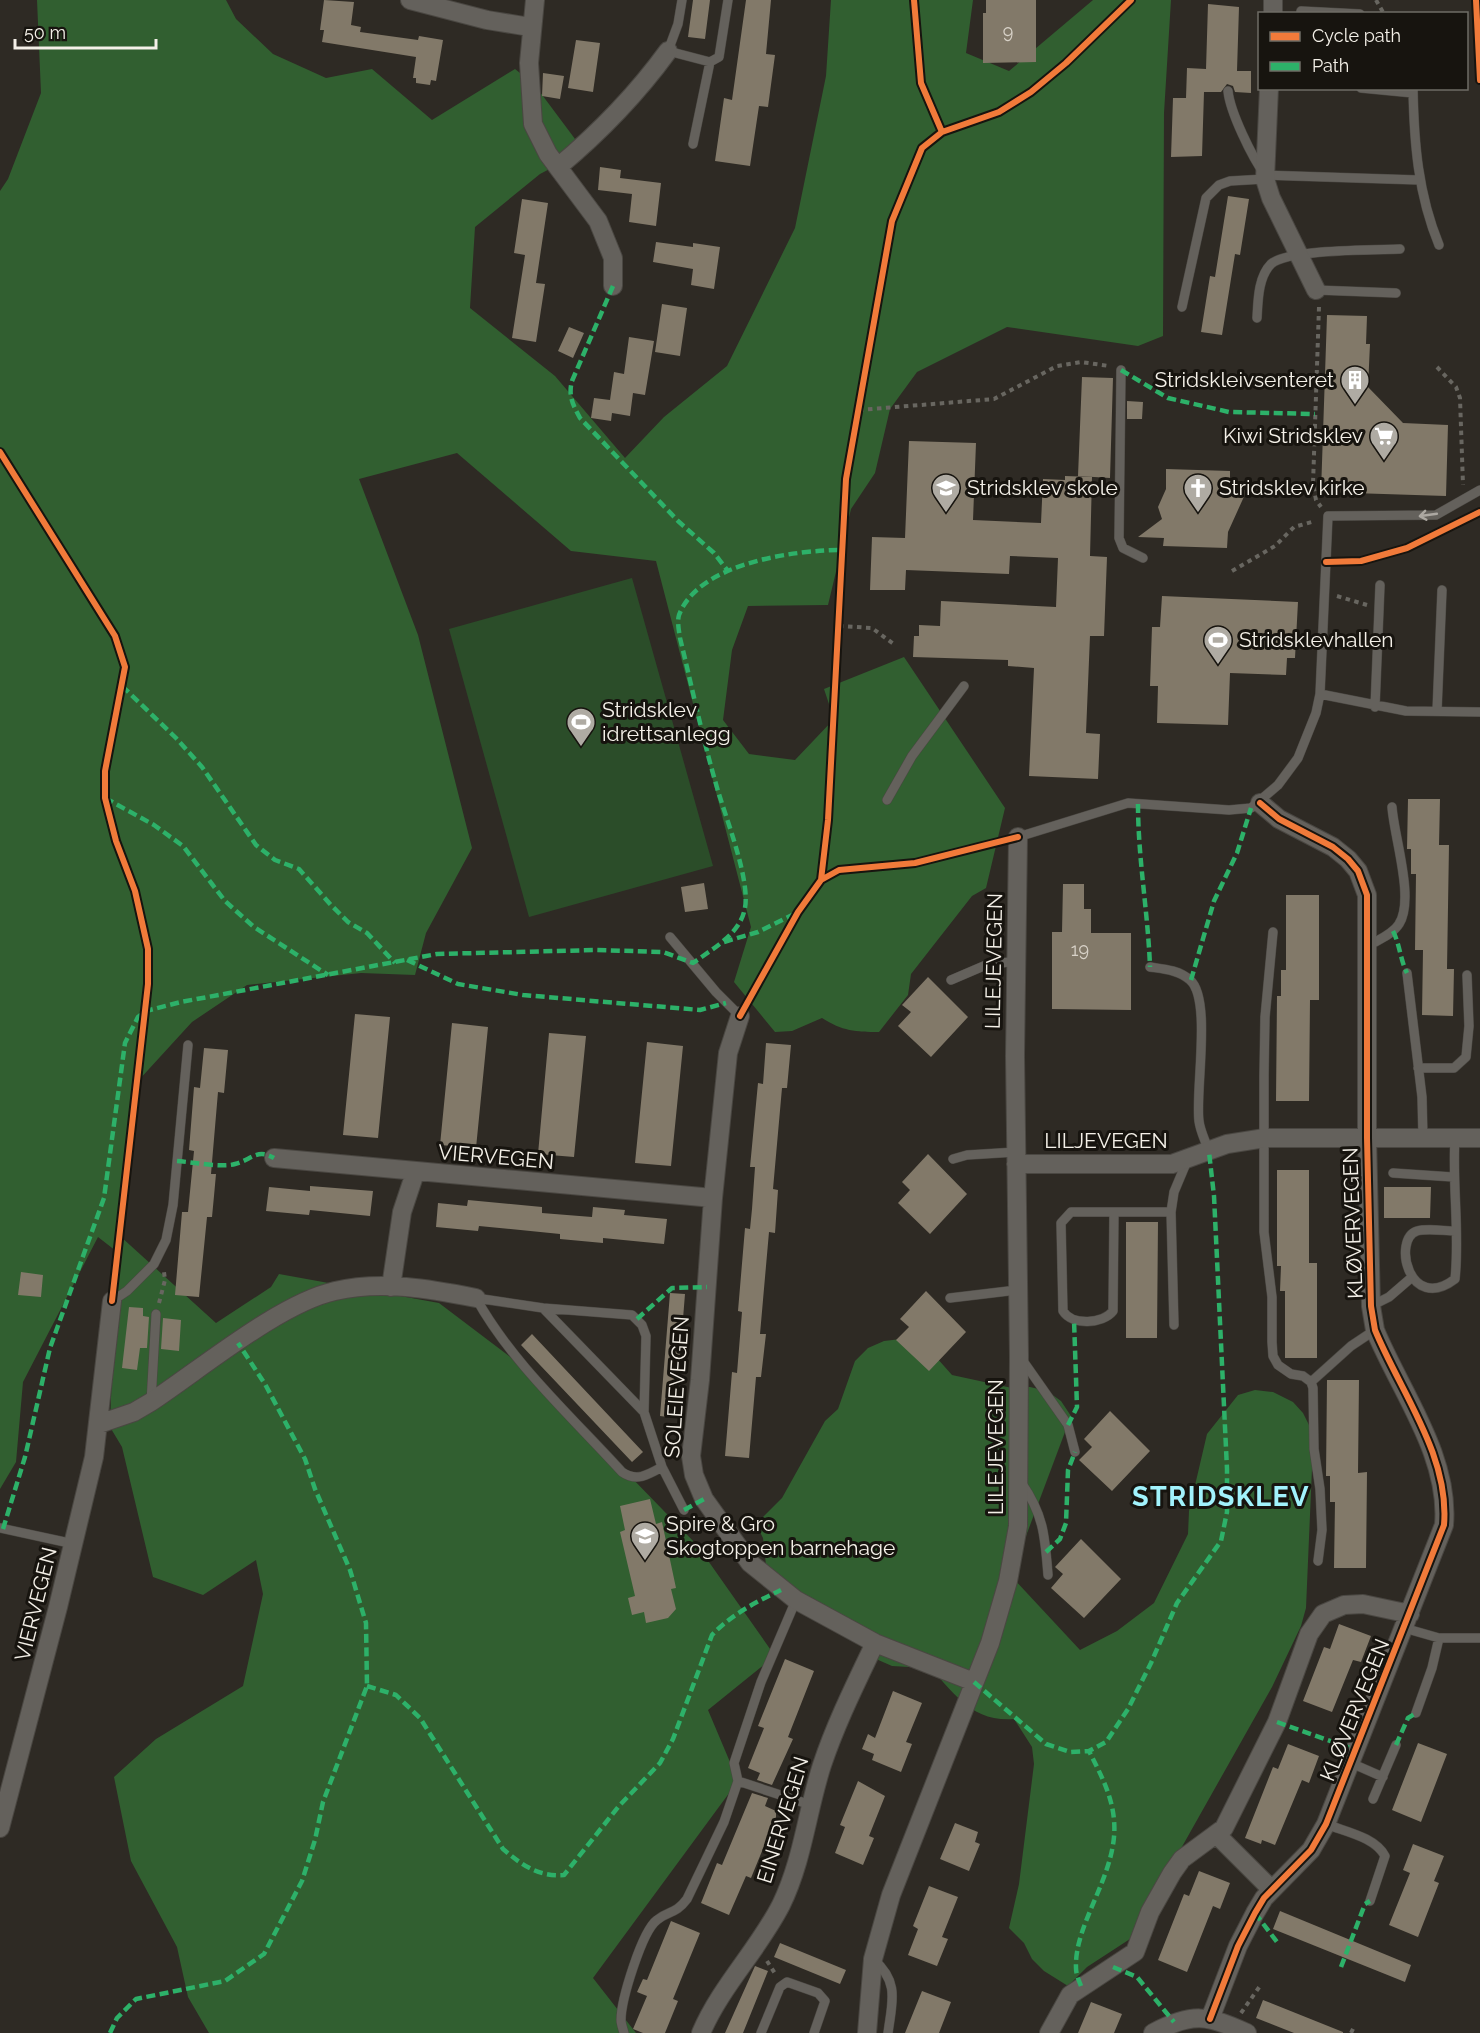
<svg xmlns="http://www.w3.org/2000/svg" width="1480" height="2033" font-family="Raleway,sans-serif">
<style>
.green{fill:#2b4d29}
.forest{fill:#315f30}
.building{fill:#827969}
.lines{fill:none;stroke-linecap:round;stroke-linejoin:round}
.lane-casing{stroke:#4a4742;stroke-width:10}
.street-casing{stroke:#4a4742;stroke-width:20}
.path{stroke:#686660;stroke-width:4;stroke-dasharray:4.5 4.5;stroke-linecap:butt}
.lane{stroke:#64615c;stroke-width:9}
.street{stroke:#64615c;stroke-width:18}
.quiet{stroke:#2db169;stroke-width:4.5;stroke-dasharray:9 4.5;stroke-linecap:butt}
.cycleway-casing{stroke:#17140f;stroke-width:10}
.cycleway{stroke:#f17a3a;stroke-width:6}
.oneway{stroke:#aca8a2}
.labels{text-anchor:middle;stroke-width:6;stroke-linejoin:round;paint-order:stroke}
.number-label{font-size:18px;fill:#d8d2c8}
.poi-label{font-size:21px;fill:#f4f0e8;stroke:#17140f;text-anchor:start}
.street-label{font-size:21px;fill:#f4f0e8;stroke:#17140f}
.district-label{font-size:27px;font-weight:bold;letter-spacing:1.5px;fill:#a1f2fc;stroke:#17140f}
</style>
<rect width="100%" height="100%" fill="#2e2a24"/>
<path class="green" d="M632,578l81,288 -184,51 -80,-288z"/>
<path class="forest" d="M37,0h189l10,19 37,35 53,24 46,-9 60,51 83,-51 19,15 50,67 -44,23 -65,53 -5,81 85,68 70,82 39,-41 63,-51 68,-138 31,-152 5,-76h142l-7,53 43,18 84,-71h78l-7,113 -1,223 -25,10 -131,-19 -90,45 -27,37 -15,64 -24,36 -23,96 -80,1 -16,44 -9,70 26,34 46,6 39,-41 -10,-30 80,-32 101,151 -19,80 -14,8 -61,78 -3,21 -29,37c-23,0 -37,-1 -57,-14l-30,13 -17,1 -41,-50 17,-55 -95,-366 -85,-10 -114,-98 -98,26 59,156 54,213 -46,85 -11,42 -54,-2 -114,12 -55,37 -54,59 -18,155 96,87 55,-36 8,-13 160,29 86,65 172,177 78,111 -67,54 30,71 -145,197 43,55h-427l-21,-36 -11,-50 -46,-86 -17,-84 42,-38 87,-53 20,-92 -7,-34 -53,35 -50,-18 -31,-130 -12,-20 6,-176 -18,-14 -75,145 -7,80 -16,27v-1298l8,-12 33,-86z
M901,1339l35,18 16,18 60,13 18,-1 17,4 14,10 10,15 -60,160 69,74 37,-19 37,-28 34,-69 1,-23 18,-77 31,-39 17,-5 18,2 20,10 10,11 8,16 2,16 -7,163 -5,18 -29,61 -142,252 -43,28 -19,19 -24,-15 -12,-12 -8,-16 -15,-15 10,-44 15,-120 -2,-17 -18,-28c-45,3 -59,-27 -88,-55l-17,3 -17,-1 -16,-7 -16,-17 -93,-68 -4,-36 -7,-14 26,-26 43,-77 13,-12 17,-48 13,-13 16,-7z"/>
<path class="building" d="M324,0l30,2 -3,23 10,2 -1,5 58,8 1,-4 24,4 -7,41 -5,-1 -1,5 -14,-2v-5h-3l3,-21 -94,-15 2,-12h-4z
M693,0h17l-5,39 -17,-2z
M746,0h25l-5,54 9,1 -7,52 -9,-1 -9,60 -35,-5 9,-63 8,2z
M986,0h50v62l-53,1v-50h3z
M1208,4l31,3 -2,64h14v22l-16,-1 -2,-6 -6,-2 -6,8h-17l-2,64 -31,1 2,-59h13l1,-30 19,1z
M576,40l24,3 -7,49 -25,-4z
M543,73l21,3 -4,23 -18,-3z
M600,167l21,3 -1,8 41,5 -5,43 -27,-4 3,-28 -34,-4z
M1228,196l21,3 -9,56 -5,-1 -13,81 -21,-3 9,-56 5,1z
M522,199l26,4 -12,80 9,1 -9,58 -24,-4 13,-83 -11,-2z
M656,242l37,5v-4l27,4 -6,42 -23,-4 2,-16 -40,-7z
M662,304l25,4 -7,48 -25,-4z
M1327,315l40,1 -1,28h4l-2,43 35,36 45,2 -2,71 -125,-4z
M569,327l15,6 -11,25 -15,-7z
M629,337l25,4 -9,54 -12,-2 -3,23 -18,-3 -1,8 -20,-3 3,-20 16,2 4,-28 10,2z
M1082,377l31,1 -3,100 -32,-2z
M1127,401l16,1 -1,17h-15z
M909,441l67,2 -3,77 68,3 2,-44 22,1v-4l27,1 -2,79 17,1 -3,79h-14l-4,97 14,1 -2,45 -69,-3 5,-108 -26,-2v-6l-95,-3 1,-21h5v-11l21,1 1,-25 115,6 2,-49 -48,-2 -1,18 -103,-4 -1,20h-35l2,-53 33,1z
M1166,469l64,2v19h17l-19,42 -1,16 -64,-2 1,-8 -26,-1 24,-18 -4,-12 8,-18z
M1162,596l136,6 -3,56h-8l-1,17 -56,-2 -2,52 -71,-2 1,-37h-8l2,-59h8z
M1408,799h32l-1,46h10l-2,124h7l-1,47 -31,-1 1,-65h-8l1,-76h-5v-25h-4z
M704,883l4,26 -23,3 -4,-25z
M1063,884h21v25h7v24h40v77l-79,-1v-77h10z
M1286,895h33v105h-9l-1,101h-33l1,-105h4v-26h5z
M928,977l40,40 -37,40 -33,-31 13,-14 -9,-7z
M355,1014l35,3 -12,121 -35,-3z
M452,1023l36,4 -12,121 -36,-3z
M549,1033l37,3 -12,121 -36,-3z
M647,1042l36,4 -12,120 -36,-3z
M766,1043l25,2 -4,43h-5l-9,101 5,1 -3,43 -6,-1 -9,102h6l-5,43h-5l-7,81 -24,-2 7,-84 5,1 5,-61 -4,-1 7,-83 5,1 2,-20 3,-42h-5l8,-84 5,1z
M204,1048l24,2 -4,43 -6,-1 -7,82h5l-2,22 -2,21h-5l-8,80 -24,-2 7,-83h6l6,-61 -5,-1 5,-63 6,1z
M928,1154l39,40 -37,40 -32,-31 12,-13 -8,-8z
M1277,1170h32v93h8v95h-32v-67h-5l1,-25h-4z
M310,1186l63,5 -3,25 -60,-6 -1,5 -43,-4 3,-24 41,4z
M1384,1187h47l-1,31h-46z
M468,1200l74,7v6l50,4 1,-10 32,3 -1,5 43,4 -3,25 -61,-6v5l-43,-4v-5l-81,-8 -1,5 -42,-4 2,-24 29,3z
M1126,1222h32l-1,116h-31z
M21,1272l22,3 -2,22 -23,-2z
M926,1291l40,41 -37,39 -33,-31 13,-13 -9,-8z
M670,1293l15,1 -10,124 -15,-2z
M129,1307l14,1v8l6,1 -2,31h-7l-3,22 -15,-2z
M163,1318l18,2 -2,31 -18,-2z
M532,1334l111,118 -11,10 -111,-117z
M1327,1380h32l-1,93 9,-1 -1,96h-32l1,-66h-5v-26h-4z
M1110,1411l40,40 -38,40 -33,-31 13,-13 -8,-8z
M650,1499l6,25 6,-2 14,66 -5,1 5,20 -8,9 -22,5 -2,-11 -12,3 -4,-17 7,-2 -15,-64 5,-2 -5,-24z
M1081,1539l40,40 -37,39 -33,-30 12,-14 -8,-7z
M1339,1624l32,12 -10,26 -8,-2 -21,52 -29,-11 21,-54 6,2z
M785,1659l29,12 -26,66 5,2 -21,46 -15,-5 3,-7 -12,-5 16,-40 -6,-2z
M893,1691l29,12 -16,39 6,2 -11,28 -29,-12 2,-6 -12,-5 6,-15 7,4z
M1418,1743l29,11 -26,68 -29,-12z
M1288,1744l31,12 -10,27 -7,-3 -27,65 -13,-5 -1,4 -16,-6 28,-71 5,2z
M858,1781l27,15 -16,40 5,2 -11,27 -28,-12 10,-26 -5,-2z
M752,1793l16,5 -3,8 11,5v6l-25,61 -5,-2 -17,39 -28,-12 16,-40 5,2z
M955,1823l23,9 -3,10 5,2 -11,27 -29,-12z
M1413,1844l31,12 -10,25 5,2 -21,54 -29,-12 21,-52 -7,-3z
M1199,1871l31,12 -10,26 -7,-3 -26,66 -29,-12 26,-66 5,2z
M929,1886l29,11 -16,40 6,2 -11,27 -29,-11 10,-26 -5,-3z
M1280,1911l131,54 -6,17 -132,-53z
M671,1921l29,12 -27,66 5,2 -13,32h-22l-10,-4 14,-33 -10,-4 6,-13 4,1z
M780,1943l66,27 -6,14 -66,-27z
M755,1966l13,5 -25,62h-18z
M922,1991l29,11 -12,31h-34z
M1263,2000l80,32v1h-49l-38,-15z
M1091,2002l31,12 -8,19h-36z"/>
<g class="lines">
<g class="lane-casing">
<path id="lane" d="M682,0l-4,24 -10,27 42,11 9,-5 9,-57
M1301,11l59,3
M1361,88l52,5
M1413,88c1,55 5,106 26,157
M1228,91c2,21 24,66 37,84l154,5
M693,144l17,-82
M1316,290l80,3
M1182,307l24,-109 13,-13 11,-4 35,-2
M1257,318c1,-17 1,-41 14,-54 16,-15 104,-14 129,-15
M1121,370l-2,168 4,10 20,10
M1320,694l86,17 74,1
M1375,707l5,-122
M1437,711l5,-121
M887,800l25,-44 52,-70
M1018,837l110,-34 101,7 22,-2 27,-23 20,-27 18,-45 4,-19 8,-178 108,-1 44,-25
M1273,932l-8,85 -1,58v157l8,65v45l1,14 5,9 13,9 12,2 8,6 2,6 1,61 6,40 2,41 -4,31
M670,937l46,55 24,24
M1368,946c10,-6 25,-12 31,-22 16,-25 -5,-87 -7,-117
M1150,967c14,2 29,3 40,13 22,19 5,111 9,141 1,10 7,21 10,31
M1407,973l15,124 1,41
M951,980l35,-15 31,-4
M1418,1068h36l12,-11 3,-31 -2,-51
M953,1159l14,-4 49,-3
M1393,1173l60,4
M1114,1212l-1,99c-10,13 -41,15 -50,0l-2,-88 10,-11h100
M1455,1231c-11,0 -27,-3 -38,0 -25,8 -8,83 38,48 5,-46 -3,-94 0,-141
M476,1298c35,64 97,120 146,174 14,10 26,3 40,-5
M476,1298l67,10 89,7 10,10 4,11 -2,76
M950,1298l67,-8
M112,1301l15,-10 27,-27 12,-24 7,-35 15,-160
M1371,1306l18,-9 22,-19
M543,1308l101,104 18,55 22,43
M1174,1325l-3,-113 3,-20 13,-31
M1021,1358l47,67 7,27
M1311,1382l40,-36 24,-16
M151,1402l5,-88
M1021,1482c23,33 24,55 27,93
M0,1528l74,16
M1404,1628l35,10h41
M1416,1713l16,-45 7,-30
M1351,1763l32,14
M738,1781l73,24
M1373,1799l23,-54
M1326,1824c20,8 49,13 59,32l-15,45
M873,1959c27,23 19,43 15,74
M624,2033c-1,-4 -3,-9 -3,-13 0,-20 21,-89 36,-100 12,-10 18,-5 30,-21l37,-77 14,-41 -4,-18 27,-81 35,-82
M761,2033l19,-46 7,-5 31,11 7,8 -11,32"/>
</g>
<g class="street-casing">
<path id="street" d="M410,0l77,20 43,7
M535,0l-6,63 4,61 15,30 50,67 15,37v28
M1273,14v-14
M1269,88l-4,91 6,19 45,92
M558,167c42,-35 78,-72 110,-116
M740,1016l-12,37 -15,145 -13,182 -9,76 3,19 10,24 46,64 46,37 79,43 99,39
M274,1158l439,40
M1016,1164h156l55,-20 38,-6h215
M391,1287l11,-75 13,-39
M99,1424l35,-12 17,-10c50,-33 129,-99 184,-111 46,-11 96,-2 141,7
M0,1828l58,-221 36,-150 18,-156
M1217,1835l55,55
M1210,2019l28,-73 17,-33 9,-15 47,-48 15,-26 118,-299c6,-69 -44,-134 -69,-195l-4,-24 -4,-168v-243l-9,-24 -10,-12 -15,-12 -54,-28 -19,-16
M701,2033c20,-47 57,-83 80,-128 22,-45 26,-94 41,-140 14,-42 34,-82 53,-122
M867,2033l6,-74 18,-64 99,-252 18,-62 10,-55 1,-170 -4,-300 3,-219
M1049,2033l21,-38 65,-43 15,-40 22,-39 10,-14 42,-31 53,-106 32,-88 14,-20 21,-9 19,-1 47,10
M1153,2033c39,-21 55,-18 94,0"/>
</g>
<path class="path" d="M1376,0l8,14
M1319,307l-6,177 3,16 5,7
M1437,367l19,20 4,11 3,87
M859,410l135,-11 63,-33 24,-4 28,4
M1232,571l43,-25 19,-19 21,-6
M1337,596l30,9
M839,626l33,2 23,17
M159,1303l6,-23 -1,-8
M767,1961l9,14
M1241,2013l19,-27
M1351,2033l4,-8"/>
<use href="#lane" class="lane"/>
<use href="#street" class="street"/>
<path class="quiet" d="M613,286l-41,95c-4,15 1,24 8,37l98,103 36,32 14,18
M1121,370l47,28 61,14 86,2
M122,686l54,52 26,29 54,78 19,15 24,9 32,36 17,17 19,11 28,30
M105,798l49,27 29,21 42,55 29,26 74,48
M1138,804c0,55 10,108 12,163
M1393,931c7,14 7,28 14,42
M724,942l34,-10 38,-19
M407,960l51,24 65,11 177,15 26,-7
M1191,980l23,-79 23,-48 14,-45
M177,1161c15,1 45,7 58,3 16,-4 22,-16 39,-6
M637,1319l35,-31 35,-1
M1068,1425l9,-18 -3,-87
M684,1510l20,-11
M3,1529l22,-72 25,-109 54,-150 21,-155 13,-26 8,-6 35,-9 256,-48 160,-4 66,2 30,11c18,-13 45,-28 51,-51 9,-28 -20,-98 -28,-128 -14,-48 -24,-97 -36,-146 -1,-7 -3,-16 -1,-23 20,-53 117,-65 165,-65
M1046,1552l14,-13 6,-16 2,-53 7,-18
M974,1682l72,62 24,8 19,-1 17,-9 22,-33 23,-46 26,-60 44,-62 6,-29v-43l-13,-273 -5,-44
M367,1686l29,9 24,23 83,131c19,16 35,28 61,26l55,-69 41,-43 13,-24 39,-104c20,-21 44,-33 69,-45
M1277,1722l79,28
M1396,1745l12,-27 8,-5
M1255,1913l22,29
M1113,1967l24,10 37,45
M1341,1967l24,-63 5,-3
M1081,1986c-2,-5 -5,-12 -5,-18 -2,-46 43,-95 38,-148 -2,-25 -14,-47 -25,-69
M110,2033l7,-15 19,-19 89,-18 39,-27 38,-73 13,-41 8,-38 44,-116 -1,-63 -16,-53 -35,-81 -10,-30 -40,-75 -27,-41"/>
<g class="cycleway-casing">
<path id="cycleway" d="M914,0l7,83 21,49
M1476,0l4,80
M0,452l115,184 10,31 -20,104v27l11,43 19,50 13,58v35l-36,317
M1326,562l35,-1 46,-13 73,-36
M821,880l18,-10 76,-7 103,-26
M740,1016l58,-104 23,-32 7,-60 18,-341 46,-258 30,-73 20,-16 57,-20 32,-20 35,-29 65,-63
M1210,2019l28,-73 17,-33 9,-15 47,-48 15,-26 118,-299c6,-69 -44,-134 -69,-195l-4,-24 -4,-168v-243l-9,-24 -10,-12 -15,-12 -54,-28 -19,-16"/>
</g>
<use href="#cycleway" class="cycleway"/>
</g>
<defs><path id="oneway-shaft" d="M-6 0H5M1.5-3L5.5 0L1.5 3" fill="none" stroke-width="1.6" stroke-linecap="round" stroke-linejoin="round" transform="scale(1.5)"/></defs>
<use class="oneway" href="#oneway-shaft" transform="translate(1428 515) rotate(172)"/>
<defs>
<g id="building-pin" transform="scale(1.5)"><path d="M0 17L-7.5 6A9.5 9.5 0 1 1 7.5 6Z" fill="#afaba3" stroke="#17140f"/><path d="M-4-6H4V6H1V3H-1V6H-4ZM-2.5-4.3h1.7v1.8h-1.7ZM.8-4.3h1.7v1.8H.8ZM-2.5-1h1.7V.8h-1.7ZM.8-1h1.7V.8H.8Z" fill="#fff"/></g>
<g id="supermarket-pin" transform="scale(1.5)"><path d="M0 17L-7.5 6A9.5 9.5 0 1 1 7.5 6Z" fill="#afaba3" stroke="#17140f"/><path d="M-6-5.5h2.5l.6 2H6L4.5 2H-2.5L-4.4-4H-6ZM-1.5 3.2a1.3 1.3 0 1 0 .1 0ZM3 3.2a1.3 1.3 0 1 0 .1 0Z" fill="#fff"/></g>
<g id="school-pin" transform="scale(1.5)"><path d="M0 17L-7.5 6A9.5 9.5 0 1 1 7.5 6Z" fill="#afaba3" stroke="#17140f"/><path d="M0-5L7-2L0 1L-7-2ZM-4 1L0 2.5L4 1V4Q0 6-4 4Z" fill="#fff"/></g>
<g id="church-pin" transform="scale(1.5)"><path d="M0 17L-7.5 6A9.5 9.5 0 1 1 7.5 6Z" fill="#afaba3" stroke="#17140f"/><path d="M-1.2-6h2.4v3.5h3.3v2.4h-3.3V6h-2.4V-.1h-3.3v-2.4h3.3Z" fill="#fff"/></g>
<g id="stadium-pin" transform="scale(1.5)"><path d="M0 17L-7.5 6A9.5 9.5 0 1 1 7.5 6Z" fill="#afaba3" stroke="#17140f"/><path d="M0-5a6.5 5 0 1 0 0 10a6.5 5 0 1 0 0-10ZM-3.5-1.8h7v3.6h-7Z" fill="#fff"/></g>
</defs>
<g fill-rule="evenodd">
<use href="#building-pin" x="1355" y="380"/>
<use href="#supermarket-pin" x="1384" y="436"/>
<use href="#school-pin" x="946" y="488"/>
<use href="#church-pin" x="1198" y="488"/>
<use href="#stadium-pin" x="1218" y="640"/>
<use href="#stadium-pin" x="581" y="722"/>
<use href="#school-pin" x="645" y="1536"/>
</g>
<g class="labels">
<g class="number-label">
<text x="1008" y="38">9</text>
<text x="1080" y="956">19</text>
</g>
<g class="poi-label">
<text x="1334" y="387" text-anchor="end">Stridskleivsenteret</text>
<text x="1363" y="443" text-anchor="end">Kiwi Stridsklev</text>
<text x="967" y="495">Stridsklev skole</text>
<text x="1219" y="495">Stridsklev kirke</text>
<text x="1239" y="647">Stridsklevhallen</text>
<text x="602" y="717">Stridsklev<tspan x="602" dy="24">idrettsanlegg</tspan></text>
<text x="666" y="1531">Spire &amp; Gro<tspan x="666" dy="24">Skogtoppen barnehage</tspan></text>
</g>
<g class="street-label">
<text transform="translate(994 961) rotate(-89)" y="7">LILEJEVEGEN</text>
<text x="1106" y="1148">LILJEVEGEN</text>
<text transform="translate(496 1157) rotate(5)" y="7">VIERVEGEN</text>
<text transform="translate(1353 1223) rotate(-92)" y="7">KLØVERVEGEN</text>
<text transform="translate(677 1387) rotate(-86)" y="7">SOLEIEVEGEN</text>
<text transform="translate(996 1447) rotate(-90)" y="7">LILEJEVEGEN</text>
<text transform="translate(36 1604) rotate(-76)" y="7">VIERVEGEN</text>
<text transform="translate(1355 1710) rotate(-68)" y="7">KLØVERVEGEN</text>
<text transform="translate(783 1820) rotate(-73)" y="7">EINERVEGEN</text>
</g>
<g class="district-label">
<text x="1221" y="1506">STRIDSKLEV</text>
</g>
</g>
<rect x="1258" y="12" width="210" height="78" fill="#17140f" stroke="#6f6c66" stroke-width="1.5"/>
<rect x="1270" y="32" width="30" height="9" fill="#f17a3a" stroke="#6f6c66" stroke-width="1.5"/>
<text x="1312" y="42" font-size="18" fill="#f4f0e8">Cycle path</text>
<rect x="1270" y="62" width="30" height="9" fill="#2db169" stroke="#6f6c66" stroke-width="1.5"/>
<text x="1312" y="72" font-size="18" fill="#f4f0e8">Path</text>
<path d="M15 39v9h141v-9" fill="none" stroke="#f4f0e8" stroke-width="3"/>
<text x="24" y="39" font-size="18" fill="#f4f0e8" stroke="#17140f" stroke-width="4.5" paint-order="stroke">50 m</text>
</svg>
